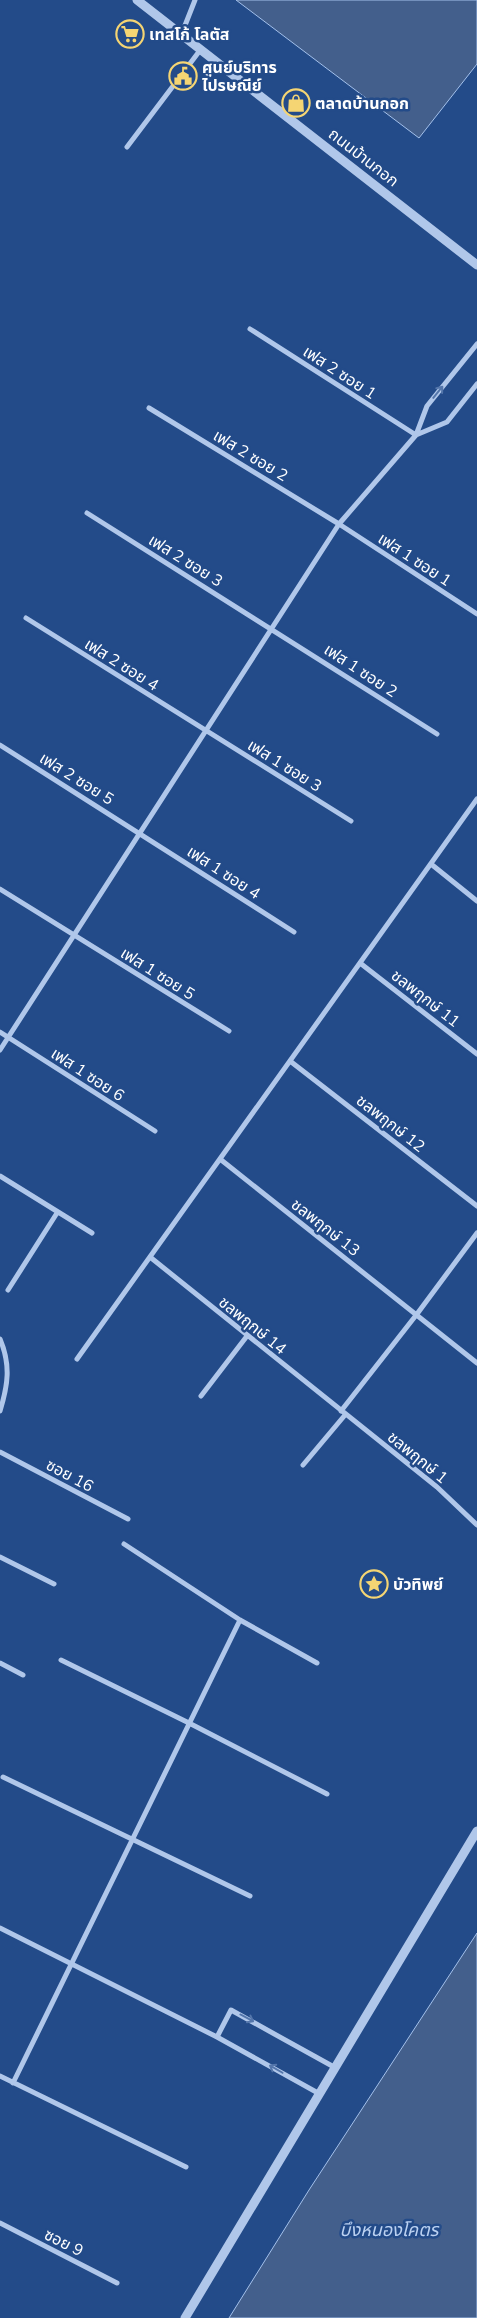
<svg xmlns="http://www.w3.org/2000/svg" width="477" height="2318" font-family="'Nunito Sans','Noto Sans Thai',sans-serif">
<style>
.water{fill:#435f8c;stroke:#a4c1eb}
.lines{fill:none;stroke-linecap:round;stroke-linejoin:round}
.minor{stroke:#b0c7ea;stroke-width:5}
.tertiary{stroke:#b0c7ea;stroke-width:9}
.oneway{stroke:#5476ab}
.labels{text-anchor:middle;stroke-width:5;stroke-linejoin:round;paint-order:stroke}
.poi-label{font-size:16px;font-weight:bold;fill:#fff;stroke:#234b89;text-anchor:start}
.street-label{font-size:16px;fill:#fff;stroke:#234b89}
.water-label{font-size:18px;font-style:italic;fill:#bbd1f1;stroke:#234b89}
</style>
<rect width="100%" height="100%" fill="#234b89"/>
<path class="water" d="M236,0h241v64l-58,74z
M477,1933v385h-248l80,-128z"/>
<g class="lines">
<path class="minor" d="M182,33l13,-33
M127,147l74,-98
M250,329l166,106
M149,408l190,116 138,90
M416,435l31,-13 30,-38
M87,513l350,221
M26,618l325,203
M0,745l294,187
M431,864l46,37
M0,889l229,142
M360,963l117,91
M0,1032l155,99
M0,1050l339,-526 77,-89 11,-29 50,-62
M290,1061l187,145
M220,1159l257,204
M0,1176l92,57
M150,1257l287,230 40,38
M8,1290l49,-77
M0,1339c11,26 8,46 0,72
M77,1359l400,-560
M201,1396l46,-60
M341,1411l76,-97 60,-81
M0,1452l128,67
M303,1465l42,-50
M124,1544l116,76 77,43
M0,1557l54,27
M61,1660l128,63 138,71
M0,1663l23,12
M3,1777l247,119
M0,1928l217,109 101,56
M217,2037l14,-27 103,57
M0,2076l186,91
M13,2083l227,-463
M0,2223l117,60"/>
<path class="tertiary" d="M137,0l340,265
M185,2318l292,-487"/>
</g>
<defs><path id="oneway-shaft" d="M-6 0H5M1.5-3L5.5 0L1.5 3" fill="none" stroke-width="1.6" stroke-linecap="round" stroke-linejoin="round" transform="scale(1.25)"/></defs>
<g class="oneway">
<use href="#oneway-shaft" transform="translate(438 392) rotate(-51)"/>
<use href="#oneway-shaft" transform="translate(247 2018) rotate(28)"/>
<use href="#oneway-shaft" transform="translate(276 2069) rotate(-150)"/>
</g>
<defs>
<g id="supermarket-ring" transform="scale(1.4375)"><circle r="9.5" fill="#234b89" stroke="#f5d573" stroke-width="1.5"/><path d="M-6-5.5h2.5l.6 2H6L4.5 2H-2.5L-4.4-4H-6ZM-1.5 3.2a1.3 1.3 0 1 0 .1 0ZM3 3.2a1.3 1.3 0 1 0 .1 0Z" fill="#f5d573"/></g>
<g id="civic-ring" transform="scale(1.4375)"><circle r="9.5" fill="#234b89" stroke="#f5d573" stroke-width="1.5"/><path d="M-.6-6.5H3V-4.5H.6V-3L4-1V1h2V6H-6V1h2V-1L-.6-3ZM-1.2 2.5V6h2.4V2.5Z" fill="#f5d573"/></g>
<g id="shop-ring" transform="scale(1.4375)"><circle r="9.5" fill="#234b89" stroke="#f5d573" stroke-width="1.5"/><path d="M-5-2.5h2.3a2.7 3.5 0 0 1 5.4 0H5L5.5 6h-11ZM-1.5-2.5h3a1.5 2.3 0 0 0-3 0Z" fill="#f5d573"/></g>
<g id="sight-ring" transform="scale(1.4375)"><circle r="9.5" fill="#234b89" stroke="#f5d573" stroke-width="1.5"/><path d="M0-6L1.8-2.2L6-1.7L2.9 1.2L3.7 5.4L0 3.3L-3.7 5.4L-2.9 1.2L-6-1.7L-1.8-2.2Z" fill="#f5d573"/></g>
</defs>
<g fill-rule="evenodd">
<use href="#supermarket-ring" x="130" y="34"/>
<use href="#civic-ring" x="183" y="76"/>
<use href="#shop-ring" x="296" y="103"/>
<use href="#sight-ring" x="374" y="1584"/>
</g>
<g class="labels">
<g class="poi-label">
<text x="149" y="40">เทสโก้ โลตัส</text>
<text x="202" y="73">ศูนย์บริทาร<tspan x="202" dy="18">ไปรษณีย์</tspan></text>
<text x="315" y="109">ตลาดบ้านกอก</text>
<text x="393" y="1590">บัวทิพย์</text>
</g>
<g class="street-label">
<text transform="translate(364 157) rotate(38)" y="6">ถนนบ้านกอก</text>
<text transform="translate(340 372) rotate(33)" y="6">เฟส 2 ซอย 1</text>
<text transform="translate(251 455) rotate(31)" y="6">เฟส 2 ซอย 2</text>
<text transform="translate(415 559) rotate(33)" y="6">เฟส 1 ซอย 1</text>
<text transform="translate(186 560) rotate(32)" y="6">เฟส 2 ซอย 3</text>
<text transform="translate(122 664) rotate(32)" y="6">เฟส 2 ซอย 4</text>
<text transform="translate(361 670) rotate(33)" y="6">เฟส 1 ซอย 2</text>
<text transform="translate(285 765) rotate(32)" y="6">เฟส 1 ซอย 3</text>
<text transform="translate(77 778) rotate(32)" y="6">เฟส 2 ซอย 5</text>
<text transform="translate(224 872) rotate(33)" y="6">เฟส 1 ซอย 4</text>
<text transform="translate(158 973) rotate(32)" y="6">เฟส 1 ซอย 5</text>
<text transform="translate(426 998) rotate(38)" y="6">ชลพฤกษ์ 11</text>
<text transform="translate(88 1074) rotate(33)" y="6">เฟส 1 ซอย 6</text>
<text transform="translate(391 1123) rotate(38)" y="6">ชลพฤกษ์ 12</text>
<text transform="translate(326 1227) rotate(38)" y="6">ชลพฤกษ์ 13</text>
<text transform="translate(253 1325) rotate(39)" y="6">ชลพฤกษ์ 14</text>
<text transform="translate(418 1457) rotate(39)" y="6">ชลพฤกษ์ 1</text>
<text transform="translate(70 1475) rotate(28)" y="6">ซอย 16</text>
<text transform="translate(64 2242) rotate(27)" y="6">ซอย 9</text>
</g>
<g class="water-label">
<text x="389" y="2236">บึงหนองโคตร</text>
</g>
</g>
</svg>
